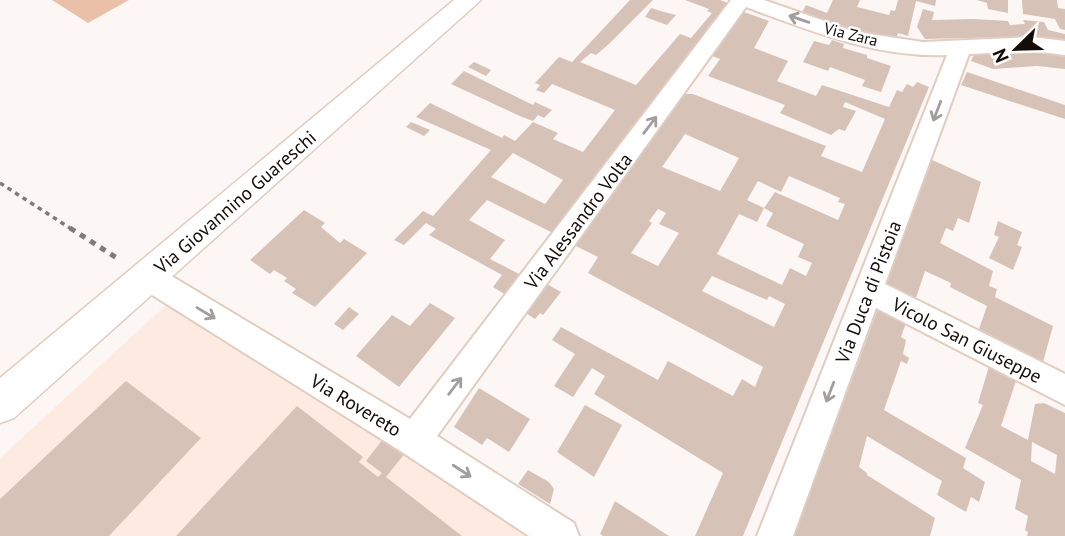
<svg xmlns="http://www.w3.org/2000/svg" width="1065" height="536" font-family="'PT Sans',sans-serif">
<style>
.built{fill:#fdebe2}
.green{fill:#ebc0a9}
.building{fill:#d7c2b7;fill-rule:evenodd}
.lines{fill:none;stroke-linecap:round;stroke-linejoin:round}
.minor-casing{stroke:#e1ccc1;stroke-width:4}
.tertiary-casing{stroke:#e1ccc1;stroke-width:3}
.path-far1{stroke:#817b78;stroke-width:3.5;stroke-dasharray:4.5 4.5;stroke-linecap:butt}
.path{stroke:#817b78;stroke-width:5;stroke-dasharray:6 6;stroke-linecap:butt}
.minor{fill:#fff;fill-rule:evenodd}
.tertiary{fill:#fff;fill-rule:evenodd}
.oneway{stroke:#a19e9d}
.labels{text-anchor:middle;stroke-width:5;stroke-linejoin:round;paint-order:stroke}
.far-street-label{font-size:16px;fill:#130c09;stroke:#fff}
.street-label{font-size:19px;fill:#130c09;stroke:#fff}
</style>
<rect width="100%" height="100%" fill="#fcf7f5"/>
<path class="built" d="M166,305l365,231h-531v-78z"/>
<path class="green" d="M52,0h77l-41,23z"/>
<path class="building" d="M630,0h23l-44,44 -13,11 -5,-2 -11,9 56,23 44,-51 11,4 21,-25 -5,-2 2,-2 -24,-9h35l8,3 -173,231 -68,-34 -18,20 36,20 -15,19 31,16 -15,20 -13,-8 9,-12 -73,-40 7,-6 -10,-6 -22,22 -10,-5 29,-29 10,5 58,-66 -75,-33 14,-14 68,33 4,2 2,-3 11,6 18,-19 25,11 -5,6 30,13 32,-42 -63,-26 -8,9 -8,-3 4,-5 -5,-2 24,-26 13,5zM513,153l50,27 -18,24 -54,-27z
M833,0h27l-3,7 32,8 2,-5 4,1 3,-11h38l-1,6 -19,-5 -8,35 -10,-3 -2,6 -7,1 -69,-17 -19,-9 5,-9 21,8z
M977,0h31v13l-20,-4 -1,-6z
M1022,0h35l1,8 7,1v21l-5,-1 -5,-10 -32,-5z
M651,8l13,4 12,3 -9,10 -22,-8z
M923,9l11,3 -2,8 42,-1 34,2 2,4 15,-1 -2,-4 21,2 4,8 17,4v9l-51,-6 -89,2 -8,-12z
M744,12l25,9 -15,27 34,13 -11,20 39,15 6,-11 67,22 8,-17 5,2 5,-8 6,3 4,-5 12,5 -186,449h-48l28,-63 -129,-79 11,-18 -13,-8 -19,29 -19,-11 21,-32 -23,-14 9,-13 97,53 10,-19 65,35 9,-17 13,8 8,-20 -175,-94 10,-16 -28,-14 114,-149h9l133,52 -5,10 41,16 23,-53 -40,-17 -2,5 13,4 -11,20 -6,-2 -8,6 -51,-22 5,-8 -77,-29 12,-17 -8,-3zM685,134l54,24 -19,33 -58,-24zM789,176l51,22 -2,4 7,2 -7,16 -63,-28 -11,16 9,5 -7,13 38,18 -6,13 14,6 -6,13 -16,-8 -8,17 -65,-31 22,-40 18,8 7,-14 -17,-8 11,-19 23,11zM658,209l8,4 -7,11 20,9 -21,33 -27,-13 21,-30 -3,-2zM712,276l55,24 2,-4 16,8 -11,23 -72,-36z
M832,40l12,4 -1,4 24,7v3l24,8 -10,26 -19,-6 3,-6 -35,-13 -2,4 -25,-9 11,-21 15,4z
M1035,53l30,3v13l-28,-3 -44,3 -22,-8 3,-7z
M474,62l17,8 -5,6 -18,-9z
M464,71l69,34 2,-3 17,8 -8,8 -6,-3 -5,6 -11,-4 -71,-33z
M967,72l98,33v14l-104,-34z
M411,122l19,8 -6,6 -18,-9z
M932,160l49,22 -12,41 -11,-5 -5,13 -7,-3 -6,15 53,28 -4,15 8,3 -2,8 58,29 -10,36 -64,-33 8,-23 -37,-19 1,-4 -26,-12 -11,33 -30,-15z
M304,210l21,13 -4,4 19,16 4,-4 23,14 -52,54 -23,-14 4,-4 -12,-8 3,-3 -13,-8 -4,4 -20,-14z
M998,221l24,11 -5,13 5,2 -9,23 -24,-12 10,-21 -5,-2z
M545,283l16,9 -18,23 -3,-2 -5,6 -11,-7z
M430,303l25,15 -56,69 -43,-31 36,-41 18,11z
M879,306l28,14 -6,17 5,3 -3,14 6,4 -2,6 -6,-3 -17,49 82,48 -3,10 22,14 -6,20 -8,-5 -5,15 -29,-17 5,-14 -75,-45 -8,31 8,6v2l68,43 -5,18h-136z
M349,307l10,7 -16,16 -9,-6z
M990,363l27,15 -16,48 27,14 7,-36 9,-1 21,10v123h-38l1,-4 -3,-2 3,-14 -13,-7 6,-29 -56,-32 18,-43 -5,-2zM1032,442l25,13 -2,19 -24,-13z
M126,381l75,57 -92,98h-109v-37z
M479,388l51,31 -21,33 -22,-14 -5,7 -28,-18z
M585,405l37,20 -28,52 -37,-25z
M297,406l66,51 -4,5 19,15 4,-4 -16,-12 17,-22 23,13 -20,25 76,59h-286z
M528,470l21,12 5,7 -4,15 -32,-20z
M615,501l40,26 14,9h-66l-3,-2z"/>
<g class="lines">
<g class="minor-casing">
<path id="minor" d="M731,0h33l92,32 67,10 109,-5 33,4v14l-33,-4 -63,3 -84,230 180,90v31l-189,-97 -83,228h-36l190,-481c-70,3 -136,-24 -201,-48l-309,429 137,87 5,13h-50l-127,-84 -264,-166 -4,-9 4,-9 10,-3 10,3 252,151z"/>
</g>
<g class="tertiary-casing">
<path id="tertiary" d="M454,0h27l-467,418 -14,5v-45z"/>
</g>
<path class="path-far1" d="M0,183l73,47"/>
<path class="path" d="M70,228l50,32"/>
<use href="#minor" class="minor"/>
<use href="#tertiary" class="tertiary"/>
</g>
<defs><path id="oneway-shaft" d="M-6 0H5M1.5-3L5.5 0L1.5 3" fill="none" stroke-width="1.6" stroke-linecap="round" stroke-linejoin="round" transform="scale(1.75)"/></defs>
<g class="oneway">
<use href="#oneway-shaft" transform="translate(799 19) rotate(-161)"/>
<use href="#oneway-shaft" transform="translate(937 111) rotate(111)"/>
<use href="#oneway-shaft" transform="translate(650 125) rotate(-53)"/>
<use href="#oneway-shaft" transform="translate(206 313) rotate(31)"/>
<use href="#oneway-shaft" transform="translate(455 386) rotate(-53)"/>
<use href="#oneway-shaft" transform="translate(830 392) rotate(111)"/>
<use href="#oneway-shaft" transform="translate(462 471) rotate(33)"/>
</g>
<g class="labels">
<g class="far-street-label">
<text transform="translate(851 34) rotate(14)" y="6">Via Zara</text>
</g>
<g class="street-label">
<text transform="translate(235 202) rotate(-41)" y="7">Via Giovannino Guareschi</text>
<text transform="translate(578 221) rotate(-53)" y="7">Via Alessandro Volta</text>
<text transform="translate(868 292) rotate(-69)" y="7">Via Duca di Pistoia</text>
<text transform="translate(967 340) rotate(27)" y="7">Vicolo San Giuseppe</text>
<text transform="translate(356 405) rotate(31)" y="7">Via Rovereto</text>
</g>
</g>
<g transform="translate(1016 49) rotate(247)" stroke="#ffffff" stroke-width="5" paint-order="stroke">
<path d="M0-5L12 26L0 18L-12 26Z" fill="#130c09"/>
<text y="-10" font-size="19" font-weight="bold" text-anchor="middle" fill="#130c09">N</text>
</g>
</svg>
